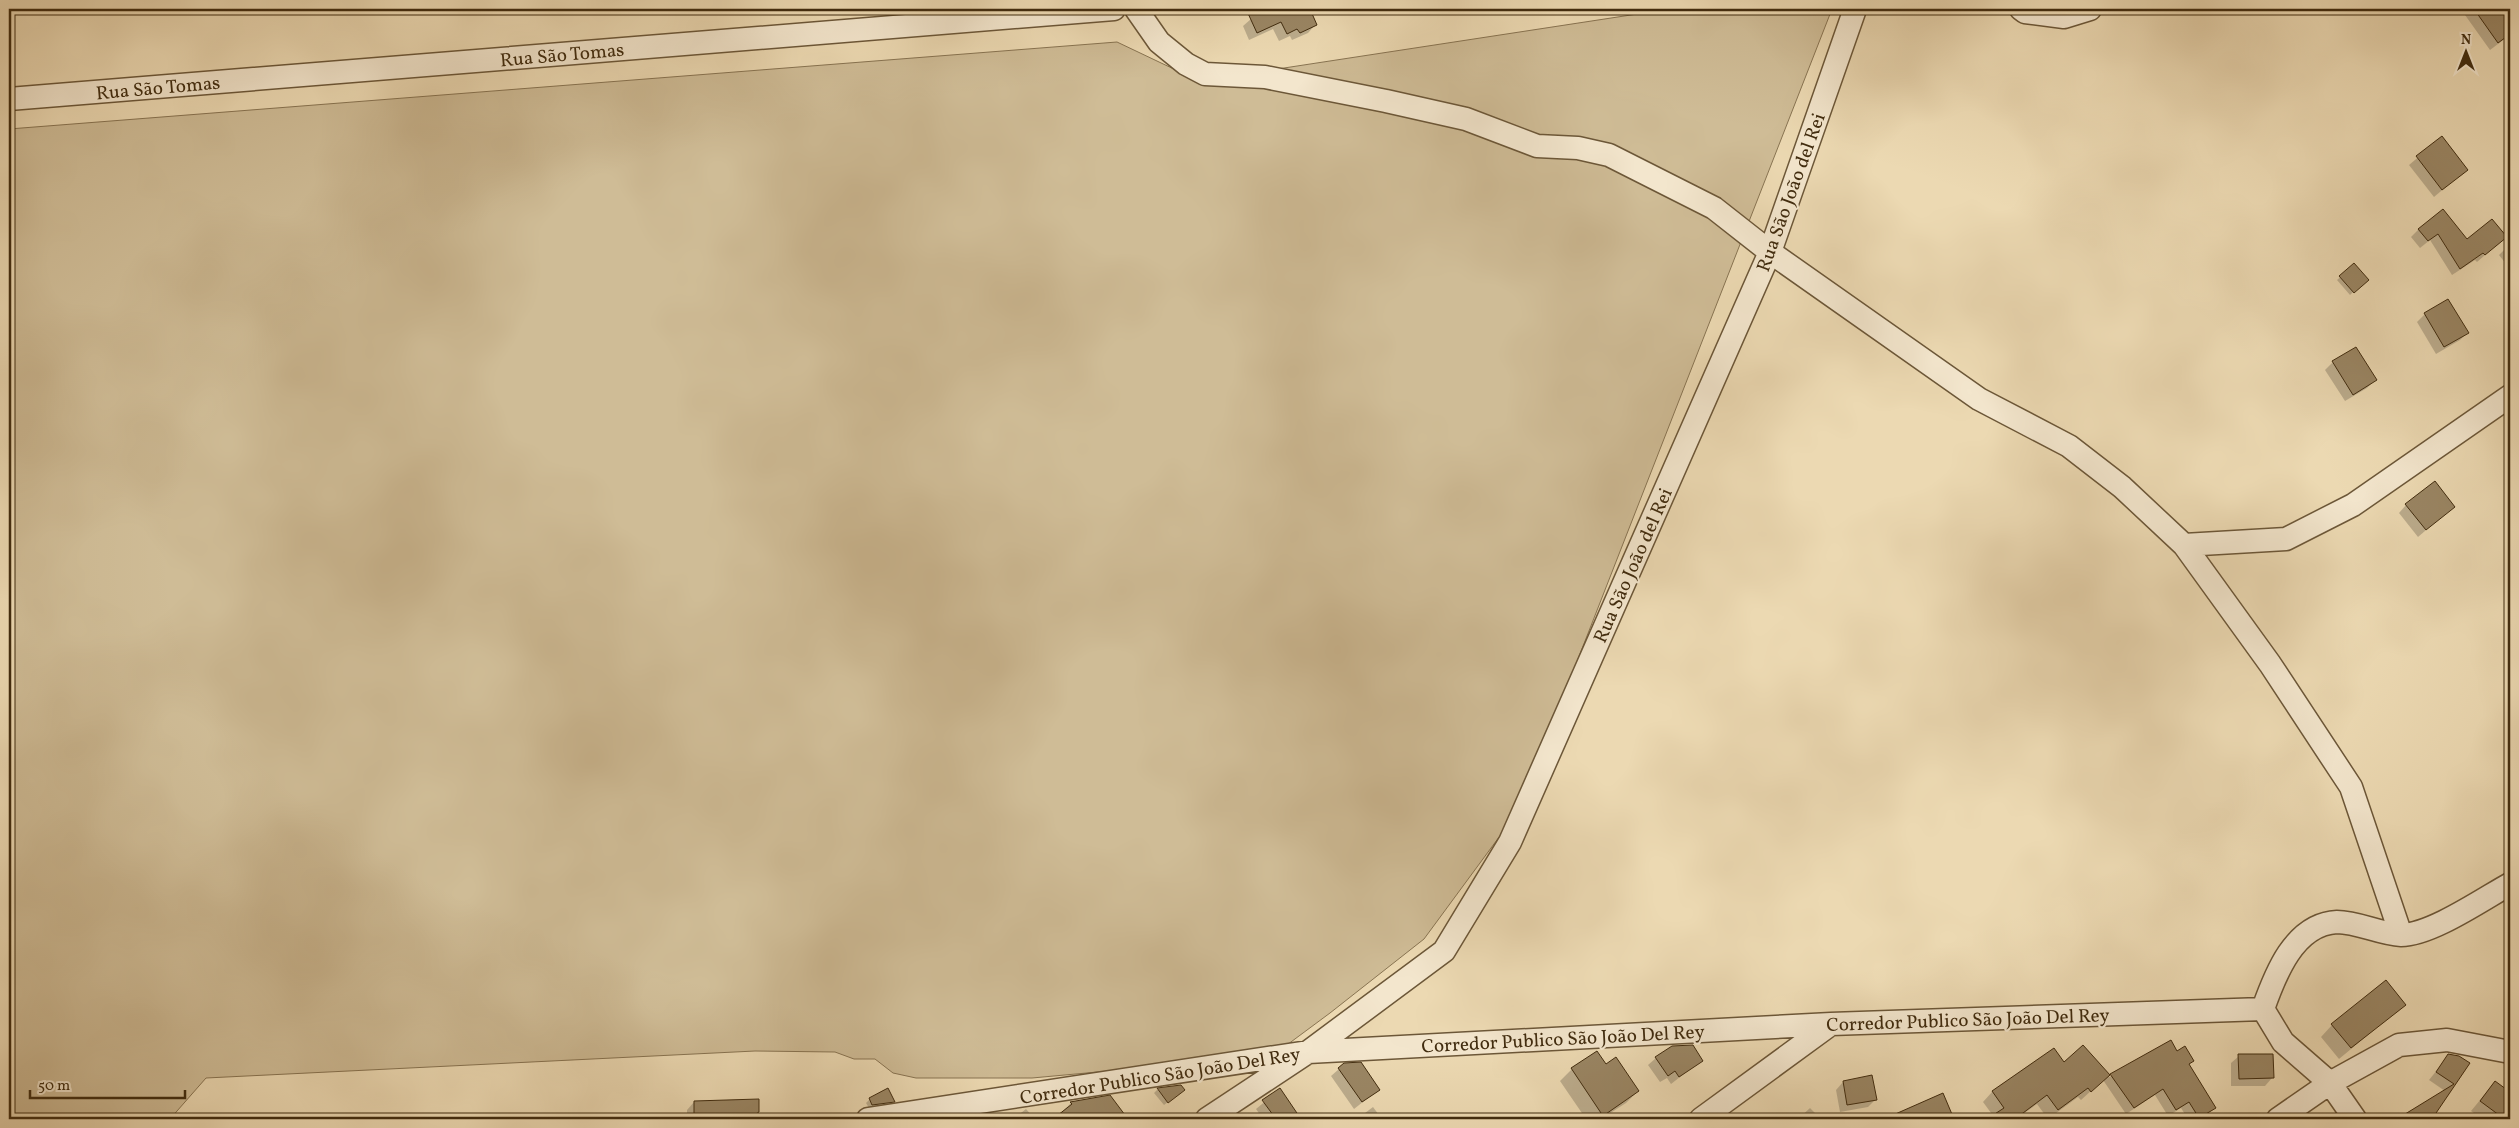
<svg xmlns="http://www.w3.org/2000/svg" width="2519" height="1128" font-family="Vollkorn,serif">
<style>
.green{fill:#cfbc96;stroke:#887452}
.shadow{fill:#0003}
.building{fill:#9a8664;stroke:#412c0f}
.lines{fill:none;stroke-linecap:round;stroke-linejoin:round}
.minor-casing{stroke:#6c5738;stroke-width:25}
.minor{stroke:#f3e6cd;stroke-width:22}
.labels{text-anchor:middle;stroke-width:4.5;stroke-linejoin:round;paint-order:stroke}
.street-label{font-size:19px;fill:#412c0f;stroke:#f3e6cd}
</style>
<rect width="100%" height="100%" fill="#ecd9b2"/>
<filter id="stains"><feTurbulence type="fractalNoise" baseFrequency=".004" numOctaves="4"/><feColorMatrix values="0 0 0 0 .2 0 0 0 0 .09 0 0 0 0 .02 0 0 0 .5 -.17"/></filter>
<radialGradient id="worn" r=".72"><stop offset=".6" stop-color="#630" stop-opacity="0"/><stop offset="1" stop-color="#630" stop-opacity=".3"/></radialGradient>
<path class="green" d="M1670,9h162l-313,801 -95,129 -94,74 -58,43 -240,22h-116l-23,-5 -18,-14h-21l-19,-7 -80,-1 -549,27 -36,41h-161v-990l1108,-87 82,39z"/>
<path class="shadow" d="M1272,9h35l8,16 -7,8 -16,7 -2,-4 -11,5 -6,-12 -24,11 -6,-14 8,-7z
M2471,9h39v26l-20,15 -25,-35z
M2441,138l25,32 -32,27 -25,-32z
M2419,229l48,11 39,-3 -29,25 -2,-2 -23,15 -22,-35 -10,8 -9,-11z
M2510,244v25l-11,-14z
M2354,265l13,14 -17,16 -13,-15z
M2448,301l19,32 -7,7 -24,14 -19,-32 8,-8z
M2355,348l20,32 -8,8 -22,13 -20,-31 8,-8z
M2406,505l47,2 -35,30 -19,-24z
M2404,1005l-65,54 -18,-22 11,-12z
M2083,1047l26,30 67,-25 16,9 -4,4 26,42 -15,12h-11l-7,-11 -13,8 -13,-21 -29,19 -23,-34 -22,20 -3,-3 -30,22 -11,-15 -21,15h-23l1,-2 -11,-15 9,-10 61,-42 11,14z
M1597,1053l8,12 33,26 -12,12 -25,16h-15l-26,-38 12,-12z
M2449,1055l19,8 -38,56h-26l8,-7 33,-21 -16,-11z
M2239,1056l33,22 -7,8h-34v-23z
M1656,1058l46,2 -31,24 -4,-6 -7,4 -12,-17z
M1339,1069l39,21 -24,19 -23,-33z
M1843,1082l33,17 -8,8 -28,5 -4,-22z
M2495,1082l15,11v26h-28l-11,-8z
M1180,1086v7l-16,12 -10,-12 3,-3z
M1279,1090l21,29h-37l-7,-10z
M1943,1095l10,24h-52v-1z
M1109,1097l18,22h-72l9,-7 -1,-1 8,-8z
M870,1099l23,2 -3,4 -21,3 -3,-5z
M694,1102l64,10 -8,7h-63v-9z
M1373,1107l9,12h-25z
M1810,1108l11,11h-23z
M1026,1109l9,10h-22z
M625,1114v5h-95l1,-1z"/>
<path class="building" d="M1246,9h64l7,16 -17,8 -3,-4 -10,5 -6,-12 -24,11z
M2474,9h36v25l-12,9z
M2442,136l26,34 -26,20 -26,-34z
M2443,209l24,30 25,-20 15,18 -22,18 -2,-2 -23,16 -22,-35 -10,7 -10,-12z
M2354,263l15,17 -15,13 -15,-17z
M2448,299l21,34 -25,14 -20,-34z
M2356,347l21,33 -24,15 -21,-34z
M2435,481l20,26 -29,23 -21,-26z
M2386,980l20,25 -55,43 -20,-24z
M2171,1040l6,11 8,-5 9,15 -5,3 27,44 -17,10 -10,-16 -13,8 -13,-21 -29,19 -24,-34z
M1693,1045l10,16 -24,16 -4,-6 -7,5 -13,-19 17,-11z
M2083,1045l27,30 -19,17 -3,-4 -30,22 -11,-15 -32,24h-28l17,-11 -12,-17 62,-43 10,14z
M1597,1051l9,13 10,-7 23,34 -36,25 -32,-48z
M2238,1054h35l1,24 -35,1z
M2448,1054l11,2 11,7 -38,56h-35l57,-35 -18,-12z
M1361,1062l19,28 -18,12 -24,-34 6,-5z
M1872,1075l5,25 -30,5 -4,-24z
M2495,1081l15,11v16l-7,10 -23,-17z
M1181,1085l4,5 -17,13 -11,-15z
M888,1088l7,14 -23,3 -3,-7z
M1280,1088l21,31h-25l-14,-19z
M1943,1093l11,26h-70z
M1110,1095l18,24h-75l19,-15 -2,-2z
M759,1099v13l-12,7h-53v-18z"/>
<g class="lines">
<g class="minor-casing">
<path id="minor" d="M1136,9l23,33 27,22 19,10 60,3 121,24 80,18 71,27 41,2 31,7 105,53 56,44 209,147 90,47 53,41 62,58 86,119 81,123 50,148
M2021,9l4,3 39,5 26,-8
M9,99l1105,-90
M2184,545l102,-6 67,-34 157,-109
M2263,1009c12,-34 31,-85 74,-87 21,0 43,12 64,13 30,0 82,-36 109,-51
M2263,1009l20,33 47,41 25,36
M868,1119l440,-67 523,-28 432,-15
M1207,1119l101,-67 136,-101 66,-109 260,-590 85,-243
M1701,1119l130,-95
M2278,1119l52,-36 69,-38 48,-5 63,12"/>
</g>
<use href="#minor" class="minor"/>
</g>
<g class="labels">
<g class="street-label">
<text transform="translate(562 54) rotate(-5)" y="7">Rua São Tomas</text>
<text transform="translate(158 87) rotate(-5)" y="7">Rua São Tomas</text>
<text transform="translate(1790 192) rotate(-70)" y="7">Rua São João del Rei</text>
<text transform="translate(1632 565) rotate(-66)" y="7">Rua São João del Rei</text>
<text transform="translate(1968 1019) rotate(-2)" y="7">Corredor Publico São João Del Rey</text>
<text transform="translate(1563 1038) rotate(-3)" y="7">Corredor Publico São João Del Rey</text>
<text transform="translate(1160 1075) rotate(-9)" y="7">Corredor Publico São João Del Rey</text>
</g>
</g>
<rect width="2519" height="1128" fill="none" stroke="#ecd9b2" stroke-width="30"/>
<rect x="10" y="10" width="2499" height="1108" fill="none" stroke="#412c0f" stroke-width="2.5"/>
<rect x="15" y="15" width="2489" height="1098" fill="none" stroke="#412c0f"/>
<g transform="translate(2466 52)" stroke="#f3e6cd" stroke-width="4" paint-order="stroke">
<path d="M0-4L9 19L0 12L-9 19Z" fill="#412c0f"/>
<text y="-8" font-size="14" font-weight="bold" text-anchor="middle" fill="#412c0f">N</text>
</g>
<path d="M30 1090v8h155v-8" fill="none" stroke="#412c0f" stroke-width="2.5"/>
<text x="38" y="1090" font-size="15" fill="#412c0f" stroke="#f3e6cd" stroke-width="4" paint-order="stroke">50 m</text>
<rect width="100%" height="100%" filter="url(#stains)"/>
<rect width="100%" height="100%" fill="url(#worn)"/>
</svg>
